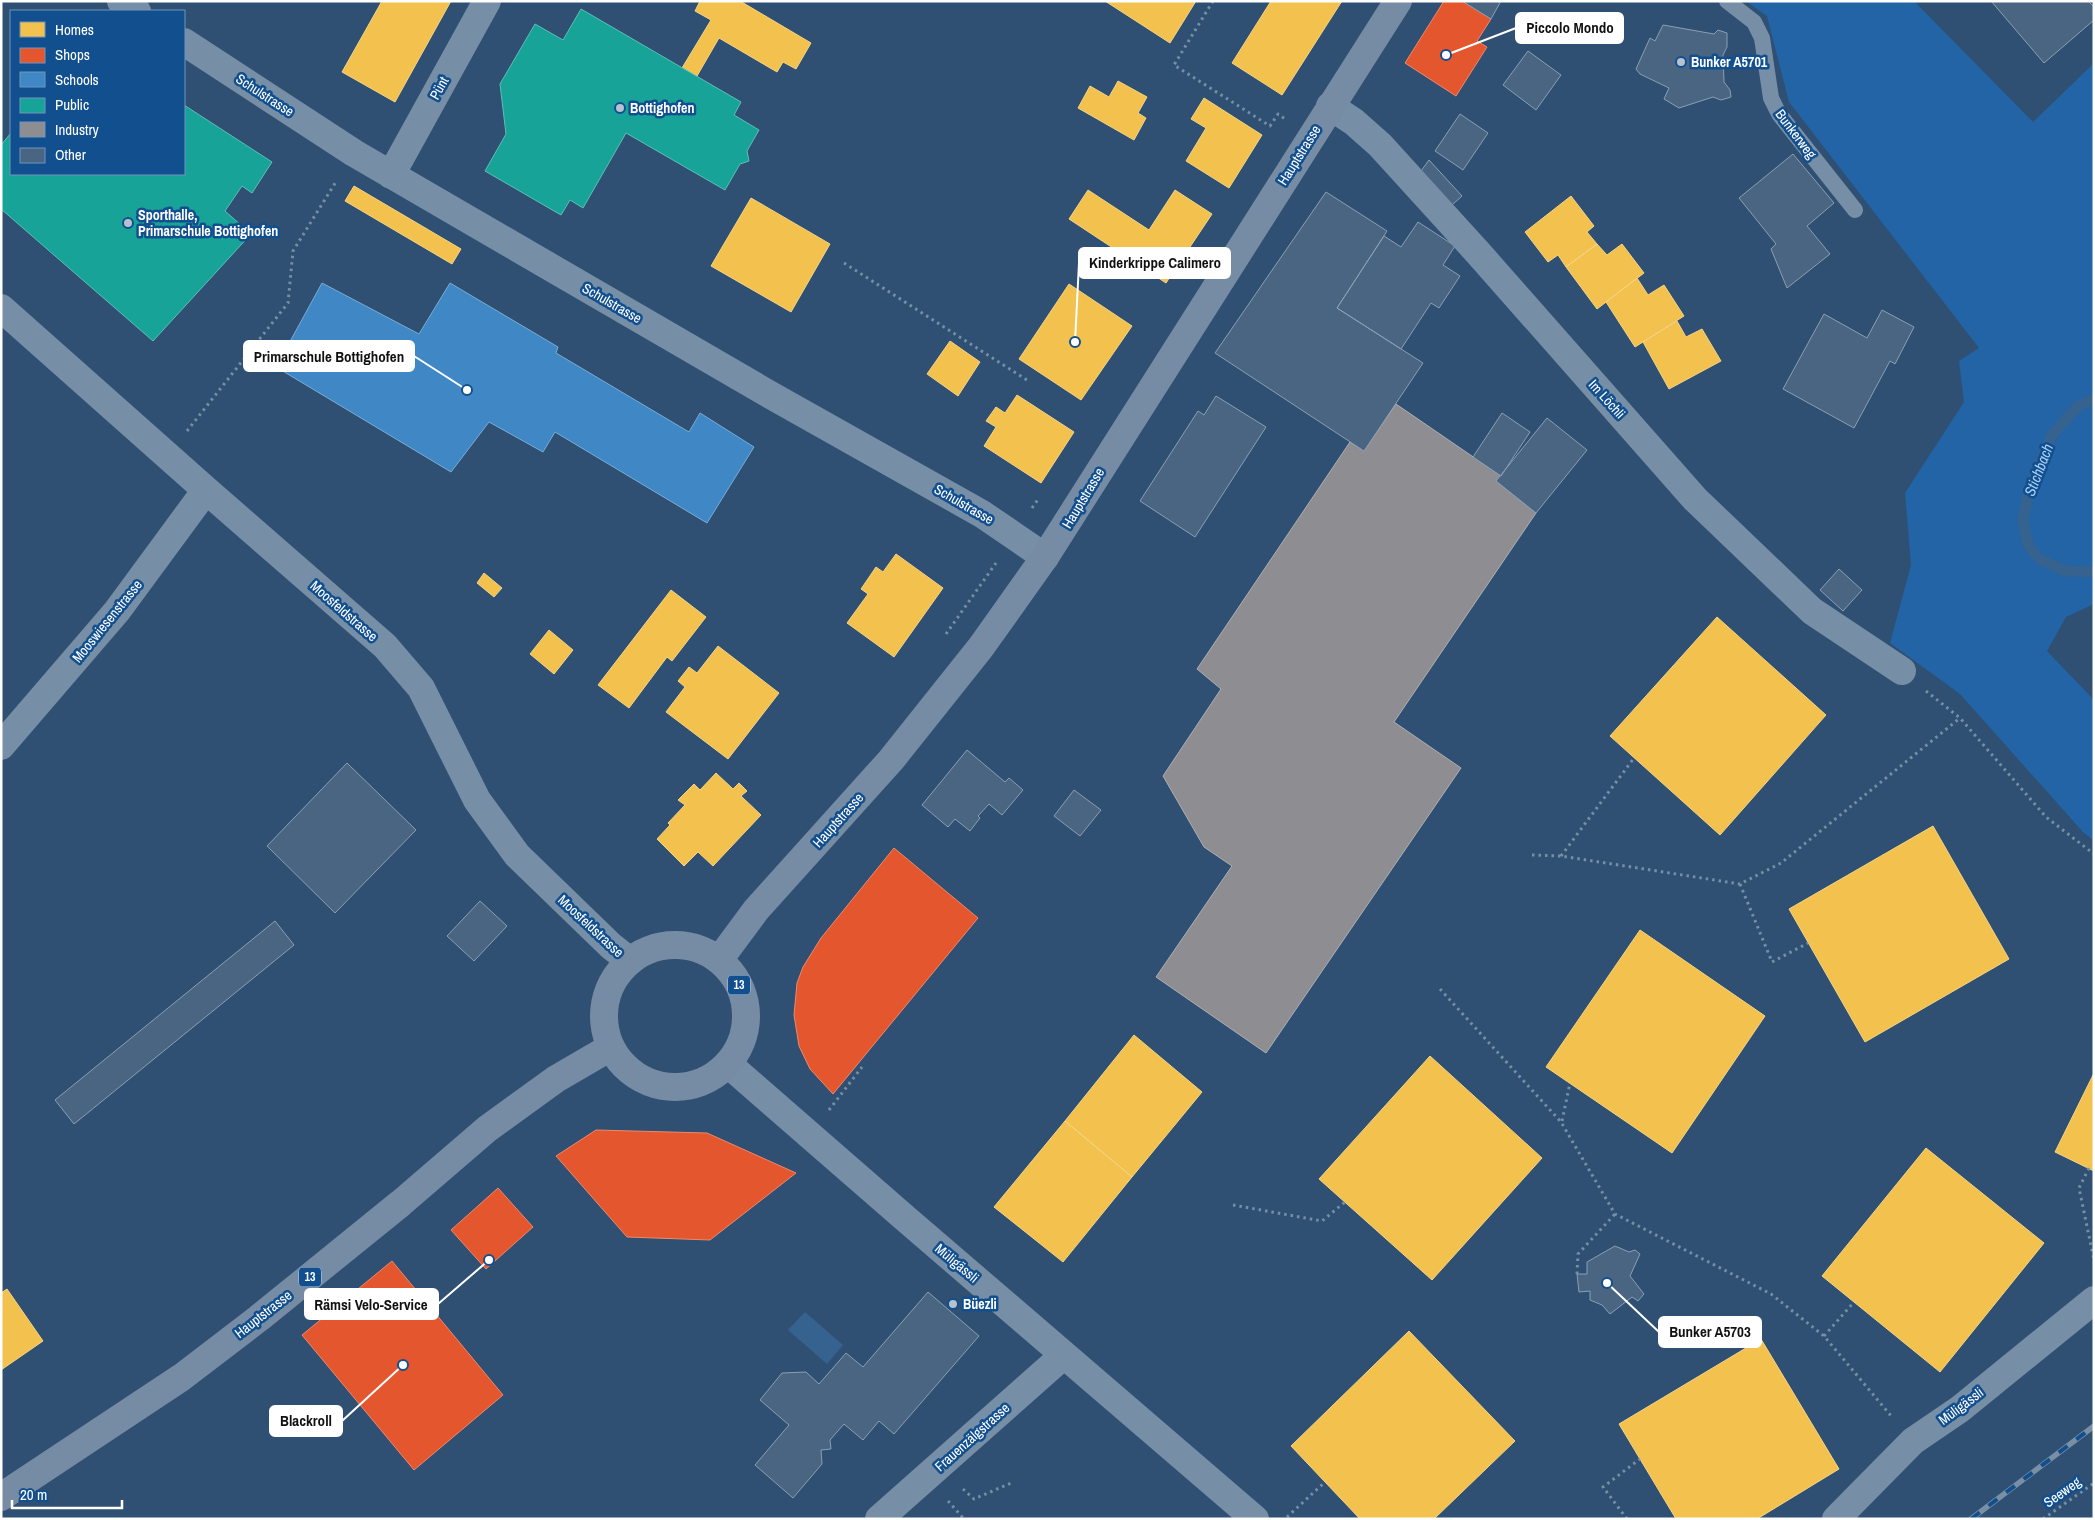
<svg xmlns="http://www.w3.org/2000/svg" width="2095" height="1520" font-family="'Archivo Narrow',sans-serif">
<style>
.green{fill:#2264a5}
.water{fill:#366290}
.homes{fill:#f2c14e;stroke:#f6d483}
.shops{fill:#e4572e;stroke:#ec896d}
.schools{fill:#3f88c5;stroke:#79acd6}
.public{fill:#17a398;stroke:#5dbfb7}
.industry{fill:#8d8d92;stroke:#afafb3}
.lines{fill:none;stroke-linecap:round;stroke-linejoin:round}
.stream{stroke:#366290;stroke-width:11}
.building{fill:#496581;stroke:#8b9fb4}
.path{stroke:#768ea6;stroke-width:3;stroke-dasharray:2.5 4;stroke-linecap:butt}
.service{stroke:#768ea6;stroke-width:16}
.minor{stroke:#768ea6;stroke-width:28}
.primary{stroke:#768ca5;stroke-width:28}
.rail-casing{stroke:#798fa5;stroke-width:5.5}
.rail{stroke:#124f8f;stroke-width:4;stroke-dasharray:11;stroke-linecap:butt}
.poi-dot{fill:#b6c2ce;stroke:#124f8f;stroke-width:2}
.labels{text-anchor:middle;stroke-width:5;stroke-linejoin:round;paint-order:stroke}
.shield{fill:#124f8f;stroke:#b8cadd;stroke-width:1}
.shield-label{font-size:12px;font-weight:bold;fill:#fff}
.poi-label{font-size:14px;font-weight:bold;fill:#fff;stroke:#124f8f;text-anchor:start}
.street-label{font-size:14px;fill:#fff;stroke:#124f8f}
.water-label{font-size:15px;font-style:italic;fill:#a8d1f9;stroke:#124f8f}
.leader{fill:none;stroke:#fff;stroke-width:2}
.callout-dot{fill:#fff;stroke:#124f8f;stroke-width:2}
.callout{fill:#fff;stroke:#fff;stroke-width:2}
.callout-label{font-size:15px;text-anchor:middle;font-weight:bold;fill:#111}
</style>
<rect width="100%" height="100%" fill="#2f5072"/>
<path class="green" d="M1746,1h168l119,121 61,-59v541l-28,13 -19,34 47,49v141l-11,-9 -123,-138 -70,-51 21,-78 -6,-72 59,-91 -5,-41 20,-13 -190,-246 -22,-86z"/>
<path class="water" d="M805,1312l38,33 -16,19 -39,-34z"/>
<path class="homes" d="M382,1h69l-56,101 -53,-30z
M700,1h40l71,42 -15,26 -13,-7 -6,10 -58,-34 -22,38 -15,-8 29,-48 -16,-9z
M1105,1h91l-26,42z
M1271,1h71l-60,94 -50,-32z
M1118,81l29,16 -9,16 8,5 -12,22 -56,-32 12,-22 19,11z
M1204,98l58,37 -33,53 -43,-27 20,-33 -15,-9z
M354,186l107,63 -9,15 -107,-63z
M1088,190l61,40 26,-40 37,24 -46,69 -97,-64z
M1571,196l23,30 -7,6 10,12 -31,23 -8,-12 -10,7 -23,-30z
M751,198l79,46 -39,68 -80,-46z
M1597,244l10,11 15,-11 22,29 -47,36 -31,-42z
M1637,278l11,17 16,-10 20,31 -49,31 -29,-45z
M1069,284l63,42 -51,74 -62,-41z
M1677,321l9,16 16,-8 19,32 -52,28 -26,-47z
M950,341l30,21 -22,34 -31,-22z
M1017,395l57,37 -33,51 -57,-37 12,-19 -10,-6 10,-14 9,6z
M896,554l47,34 -49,69 -47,-34 21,-29 -7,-5 15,-22 7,5z
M484,573l18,15 -8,9 -17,-14z
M671,590l35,27 -34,44 -5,-4 -38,51 -31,-23z
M1717,617l109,98 -106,120 -110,-99z
M549,630l24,20 -19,24 -24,-20z
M718,646l61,47 -51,66 -62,-47 19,-25 -7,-6 11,-14 8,6z
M716,773l17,16 6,-6 8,8 -6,5 20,19 -48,51 -15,-14 -14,14 -27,-27 13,-14 -2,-2 17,-18 -7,-5 16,-16 6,6z
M1933,826l76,133 -144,83 -76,-133z
M1640,930l125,86 -93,137 -126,-86z
M1134,1035l68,57 -70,85 -67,-56z
M1430,1056l112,102 -110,122 -113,-101z
M2094,1073v98l-39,-19z
M1065,1121l67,56 -69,85 -69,-55z
M1926,1148l118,95 -104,129 -118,-96z
M7,1289l36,52 -42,29v-77z
M1409,1331l106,110 -81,78h-74l-69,-73z
M1761,1339l78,130 -82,50h-81l-57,-95z"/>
<path class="shops" d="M1444,1h18l29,18 -14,22 10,6 -31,49 -51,-33z
M894,848l84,70 -145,176 -23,-25 -11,-23 -5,-31 3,-32 6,-16 18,-29z
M596,1130l111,3 89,40 -86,67 -83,-3 -71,-81z
M498,1188l35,39 -47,42 -35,-39z
M392,1261l111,134 -89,75 -112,-135z"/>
<path class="schools" d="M322,283l97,51 31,-51 108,64 -2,6 133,79 11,-19 54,34 -47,76 -152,-91 -12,20 -54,-30 -38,50 -175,-105z"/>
<path class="public" d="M581,9l160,93 -7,13 25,15 -12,21 2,10 -9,3 -15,26 -99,-57 -43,75 -13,-8 -9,15 -76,-44 21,-37 -6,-50 35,-60 28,16z
M184,105l88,57 -20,31 -10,-7 -17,25 26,23 -98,107 -152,-132v-64l10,-12v41h173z"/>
<path class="industry" d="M1396,404l105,72 -5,5 40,32 -142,209 67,46 -195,285 -110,-76 76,-111 -28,-19 -41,-71 58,-87 -24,-20 153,-227 14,9z"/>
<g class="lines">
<path class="stream" d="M2094,399l-16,7 -26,29 -21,48 -8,35 4,25 12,16 26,12 29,1"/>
</g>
<path class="building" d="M1462,1h39l-10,18z
M1991,1h97l6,6v13l-50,43z
M1663,25l51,9 4,-4 9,3v14l-4,8 1,27 6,8 1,7 -10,3 -8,-3 -34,11 -15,-9 5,-11 -29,-14 -4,-5 14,-31 5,3z
M1528,51l33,24 -25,35 -33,-25z
M1460,114l28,19 -25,37 -28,-19z
M1793,154l41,49 -27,23 23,28 -43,34 -16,-39 5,-5 -37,-46z
M1429,160l33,36 -10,9 -31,-34z
M1326,192l61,39 -50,77 86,55 -59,88 -149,-98z
M1418,222l37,24 -12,19 17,11 -21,32 -8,-5 -30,46 -64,-41 47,-72 17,11z
M1882,310l32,17 -19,37 -5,-3 -36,67 -71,-39 41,-75 43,24z
M1216,396l50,31 -71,110 -55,-36 58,-90 6,4z
M1502,413l28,19 -29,44 -28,-19z
M1547,418l40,32 -51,63 -40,-32z
M1839,569l23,21 -19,21 -23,-21z
M967,750l38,32 4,-4 14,12 -21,25 -13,-11 -11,12 2,2 -10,13 -15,-12 -7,8 -26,-22z
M347,763l69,67 -81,83 -68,-67z
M1074,790l27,20 -21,26 -26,-20z
M480,901l27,25 -33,35 -27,-25z
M275,921l19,24 -220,179 -19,-24z
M1615,1246l14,6 6,-2 5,4 -10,22 14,18 -6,7 -6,-4 -22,17 -8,-9 -12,-5v-9l-11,1 -2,-18h10v-12z
M928,1292l51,44 -85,98 -15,-13 -16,19 -19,-16 -14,16 1,9 -10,1 1,14 -29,34 -38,-33 34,-40 -29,-25 22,-27 24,-1 13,12 27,-31 17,14z"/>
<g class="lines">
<path class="path" d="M1213,1l-39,64 96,61 8,-12 7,5
M844,263l186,119
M187,431l101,-128 5,-52 44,-71
M1032,508l7,-10
M946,634l50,-71
M1926,691l34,27 86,99 48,37
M1532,855l29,1 179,28 41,-21 179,-145
M1561,856l73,-98
M1740,884l32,78 36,-19
M1440,989l121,133 54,92 156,80 53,42 68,81
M829,1110l33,-43
M1562,1121l8,-38
M2089,1168l-10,20 15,72
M1233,1205l89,16 23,-19
M1577,1274l1,-20 37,-40
M1824,1336l30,-34
M963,1489l11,10 37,-16
M948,1501l16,18
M1287,1517l38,-35
M1627,1519l-24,-32 37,-28
M2043,1519l51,-36"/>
<path class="service" d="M1727,1l27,21 8,16 9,60 8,16 76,96"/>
<path class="minor" d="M121,1l16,10
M184,42l170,111 413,240 215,121 63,43
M1330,106l24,16 26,23 100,110 215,244 117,112 90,60
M391,175l96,-174
M1,308l205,182 179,156 36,42 56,112 40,55 94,91 19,15
M1,746l116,-135 89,-121
M728,1064l178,155 349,300
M879,1519l185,-164
M1836,1519l77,-78 47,-32 134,-109"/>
<path class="primary" d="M604 1016a71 71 0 1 1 142 0a71 71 0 1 1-142 0Z
M719,960l37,-50 135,-150 90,-113 64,-90 353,-556
M1,1497l181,-120 77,-59 142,-115 86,-74 69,-50 55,-32"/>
<g class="rail-casing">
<path id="rail" d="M1971,1519l123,-93"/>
</g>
<use href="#rail" class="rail"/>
</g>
<g class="poi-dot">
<circle cx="1681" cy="62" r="5"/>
<circle cx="620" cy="108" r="5"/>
<circle cx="128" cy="223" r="5"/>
<circle cx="953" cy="1304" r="5"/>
</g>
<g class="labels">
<g class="shield">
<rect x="728" y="975.5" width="22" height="19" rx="4"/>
<rect x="299" y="1267.5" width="22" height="19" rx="4"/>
</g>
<g class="shield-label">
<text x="739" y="989">13</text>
<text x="310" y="1281">13</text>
</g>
<g class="poi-label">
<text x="1691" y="67">Bunker A5701</text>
<text x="630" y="113">Bottighofen</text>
<text x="138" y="220">Sporthalle,<tspan x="138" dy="16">Primarschule Bottighofen</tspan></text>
<text x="963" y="1309">Büezli</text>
</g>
<g class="street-label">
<text transform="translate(439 88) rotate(-61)" y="5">Pünt</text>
<text transform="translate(265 95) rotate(33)" y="5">Schulstrasse</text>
<text transform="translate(1796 134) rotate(53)" y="5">Bunkerweg</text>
<text transform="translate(1299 155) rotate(-58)" y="5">Hauptstrasse</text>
<text transform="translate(612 303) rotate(30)" y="5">Schulstrasse</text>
<text transform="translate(1607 399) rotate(48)" y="5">Im Löchli</text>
<text transform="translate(1083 498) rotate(-59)" y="5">Hauptstrasse</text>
<text transform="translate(964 504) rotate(30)" y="5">Schulstrasse</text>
<text transform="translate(344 611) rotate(41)" y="5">Moosfeldstrasse</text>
<text transform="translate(107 621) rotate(-51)" y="5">Mooswiesenstrasse</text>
<text transform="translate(838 820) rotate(-48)" y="5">Hauptstrasse</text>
<text transform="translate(591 926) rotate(43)" y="5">Moosfeldstrasse</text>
<text transform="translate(957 1263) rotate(40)" y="5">Müligässli</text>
<text transform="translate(263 1314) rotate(-38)" y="5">Hauptstrasse</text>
<text transform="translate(1961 1406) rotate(-37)" y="5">Müligässli</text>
<text transform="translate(972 1437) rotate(-42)" y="5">Frauenzälgstrasse</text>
<text transform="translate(2062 1492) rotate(-35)" y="5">Seeweg</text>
</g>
<g class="water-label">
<text transform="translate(2039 470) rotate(-69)" y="5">Stichbach</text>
</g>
</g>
<path class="leader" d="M1446 55L1516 28M1075 342L1079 263M467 390L414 356M489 1260L438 1304M1607 1283L1659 1332M403 1365L342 1421"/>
<g class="callout-dot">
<circle cx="1446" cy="55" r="5"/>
<circle cx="1075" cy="342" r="5"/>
<circle cx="467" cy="390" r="5"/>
<circle cx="489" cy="1260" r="5"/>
<circle cx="1607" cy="1283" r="5"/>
<circle cx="403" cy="1365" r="5"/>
</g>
<g class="callout">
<rect x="1516" y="13" width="107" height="30" rx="5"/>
<rect x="1079" y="248" width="151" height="30" rx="5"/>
<rect x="244" y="341" width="170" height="30" rx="5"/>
<rect x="305" y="1289" width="133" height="30" rx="5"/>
<rect x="1659" y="1317" width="102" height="30" rx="5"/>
<rect x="270" y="1406" width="72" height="30" rx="5"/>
</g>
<g class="callout-label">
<text x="1570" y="33">Piccolo Mondo</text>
<text x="1155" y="268">Kinderkrippe Calimero</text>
<text x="329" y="362">Primarschule Bottighofen</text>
<text x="371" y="1310">Rämsi Velo-Service</text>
<text x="1710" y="1337">Bunker A5703</text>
<text x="306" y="1426">Blackroll</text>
</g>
<rect width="2095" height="1520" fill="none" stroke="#ffffff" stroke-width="5"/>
<rect x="10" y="10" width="175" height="165" fill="#124f8f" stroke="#7195bc"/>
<rect x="20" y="22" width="25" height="15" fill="#f2c14e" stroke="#7195bc"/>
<text x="55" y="35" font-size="15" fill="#ffffff">Homes</text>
<rect x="20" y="48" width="25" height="15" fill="#e4572e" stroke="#7195bc"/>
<text x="55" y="60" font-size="15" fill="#ffffff">Shops</text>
<rect x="20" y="72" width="25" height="15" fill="#3f88c5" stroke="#7195bc"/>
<text x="55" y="85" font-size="15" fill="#ffffff">Schools</text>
<rect x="20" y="98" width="25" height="15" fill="#17a398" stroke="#7195bc"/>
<text x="55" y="110" font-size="15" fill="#ffffff">Public</text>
<rect x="20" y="122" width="25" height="15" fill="#8d8d92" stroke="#7195bc"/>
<text x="55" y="135" font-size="15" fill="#ffffff">Industry</text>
<rect x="20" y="148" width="25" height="15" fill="#496581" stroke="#7195bc"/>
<text x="55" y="160" font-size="15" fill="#ffffff">Other</text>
<path d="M12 1500v8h110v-8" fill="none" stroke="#ffffff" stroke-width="2.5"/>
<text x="20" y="1500" font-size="15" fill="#ffffff" stroke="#124f8f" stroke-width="4" paint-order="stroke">20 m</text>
</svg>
